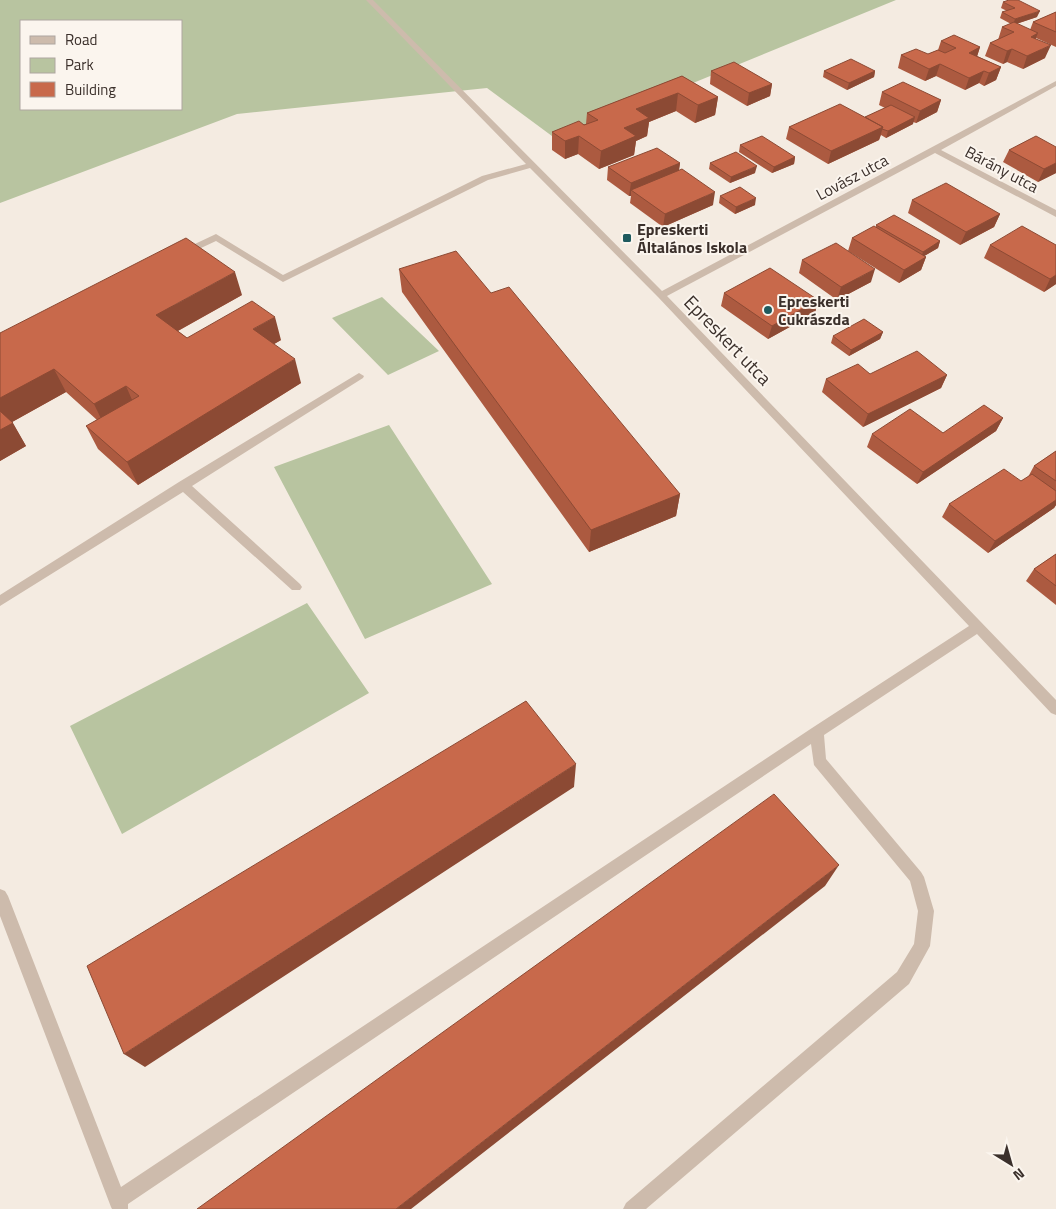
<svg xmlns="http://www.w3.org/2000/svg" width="1056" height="1209" font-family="'Titillium Web',sans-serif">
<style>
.green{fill:#b8c4a0;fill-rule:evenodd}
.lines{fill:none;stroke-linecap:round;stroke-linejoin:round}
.minor{fill:#cdbbac;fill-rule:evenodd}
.wall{fill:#ac5a40}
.shaded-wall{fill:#8c4a34}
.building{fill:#c8694b;stroke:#8c4a34}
.poi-dot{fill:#1f5a5e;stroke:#fbf5ee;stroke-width:2}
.labels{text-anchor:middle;stroke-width:4;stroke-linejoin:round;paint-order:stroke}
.far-street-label{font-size:16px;fill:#3b302b;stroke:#fbf5ee}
.far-poi-label{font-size:16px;font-weight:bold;fill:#3b302b;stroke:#fbf5ee;text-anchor:start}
.street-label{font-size:19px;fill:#3b302b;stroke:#fbf5ee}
</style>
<rect width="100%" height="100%" fill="#f4ebe1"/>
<path class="green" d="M0,0h896l-340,139 -69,-51 -250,26 -237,89zM21,21h160v88h-160z
M382,297l57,54 -51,24 -56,-57z
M389,425l103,159 -127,55 -91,-172z
M307,603l62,90 -247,141 -52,-108z"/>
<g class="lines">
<path class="minor" d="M366,0h7l289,291 394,-210v5l-115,64 115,60v7l-121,-64 -268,143 389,404v15l-5,-2 -74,-79 -153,101 2,24 95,113 3,5 10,34 -4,35 -21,38 -263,225h-23l3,-6 271,-231 17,-28 4,-33 -8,-30 -96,-116 -3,-21 -683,460v5h-16l-1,-2 -111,-291v-27l5,2 3,5 113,291 691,-459 157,-102 -311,-329 -128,-129 -42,12 -205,102 -67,-41 -30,14h-6v-4l36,-17 67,41 199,-99 44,-12z
M359,373l5,3 -1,2 -171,108 108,98 2,3 -2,3h-8l-109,-98 -183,114v-11l179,-113z"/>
</g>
<path class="wall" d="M1003,2l34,15 -21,7 14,6 3,-8 23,-10v35l-20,-9v1l9,19 -22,11 -16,-7 -4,2 -18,-8 5,-13 8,-3 4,-13 9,-3 -11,-6 2,-6 5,-1 -6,-3z
M941,41l39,6 -3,9 24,11 -5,13 -12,6 -5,-3 -14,7 -29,-14 -11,5 -27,-13 3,-13 27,-1 10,-4z
M711,71l61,13 -2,12 -23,10 -37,-22z
M824,71h51l-1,6 -27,13 -24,-13z
M682,76l36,21 -3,18 -20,8 -19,-12 -27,11 -2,14 -11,5 -2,14 -35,14 -21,-15 -13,5 -13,-9v-18l34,-8 1,-11z
M882,92l59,8 -4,12 -21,11 -3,-1v2l-27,14 -5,-3 -2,5 -51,24 -42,-25 3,-12 76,-10 20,-9 -6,-3z
M740,145l55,12 -1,7 -22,9 -33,-21z
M1056,147v26l-18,9 -35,-20 6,-12z
M680,163l-1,7 34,35 -50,22 -33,-24 1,-7h-2l-22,-16 1,-13z
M710,163l45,10 -25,10 -21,-14z
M720,196l35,9 -20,9 -16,-11z
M912,200l88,14 -6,13 -34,18 -52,-32z
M876,225l64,16 -2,7 -14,8 2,1 -5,13 -22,13 -51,-32 4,-13 24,-11z
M990,245h66v39l-12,8 -60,-34z
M802,260l69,22 -34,18 -38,-27z
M399,269l92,24 189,201 -4,22 -87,36 -187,-260z
M724,293l94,7 -3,13 -47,26 -47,-33z
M242,295l-64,36 9,7 94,2 -7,4 27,39 -163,102 -40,-36 -12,-23 11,-6 -31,-28 -54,30 14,24 -26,15v-128z
M883,332l-3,7 -31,17 -18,-13 2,-7z
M870,374l77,1 -6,13 -78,39 -41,-35 4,-13z
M1003,418l-7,13 -79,53 -50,-37 5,-13 71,-1z
M1056,451v54l-2,3 -66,45 -46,-36 7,-13 72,-23 7,-4 6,-11z
M1056,554v51l-30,-24 8,-12z"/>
<path class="shaded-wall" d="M1040,11l-3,6 -24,8 2,-6z
M1038,33l-5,12 -2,-8z
M1051,45l-6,13 -22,11 4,-13z
M980,47l-4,13 -7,-7z
M1012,49l-5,13 -4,2 4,-13z
M940,64l-4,12 -11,5 4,-12z
M1001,67l-5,13 -12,6 5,-13z
M875,71l-1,6 -27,13 2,-7z
M984,71l-5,12 -14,7 4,-12z
M772,84l-2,12 -23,10 2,-13z
M678,93l-2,18 -27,11 -2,14 -11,5 -2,14 -35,14 2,-18 23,-23 12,-19z
M718,97l-3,18 -20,8 3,-18z
M941,100l-4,12 -21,11 4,-12z
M915,117l-2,7 -27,14 2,-7z
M883,127l-4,13 -51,24 3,-13z
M579,136l-1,18 -13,5v-18z
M795,157l-1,7 -22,9 2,-6z
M680,163l-2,13 -47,14v6h-2l2,-13z
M1056,163v10l-18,9 6,-13z
M757,166l-2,7 -25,10 1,-6z
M715,192l-2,13 -50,22 2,-13z
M756,198l-1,7 -20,9 1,-7z
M1000,214l-6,13 -34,18 6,-13z
M940,241l-2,7 -17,10 2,-6z
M926,257l-5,13 -22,13 5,-13z
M875,269l-4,13 -34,18 4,-13z
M235,272l7,23 -77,43 -9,-23z
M1056,275v9l-12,8 6,-13z
M818,300l-3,13 -47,26 4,-13z
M275,317l6,23 -22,13 -6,-24z
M883,332l-3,7 -31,17 2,-6z
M295,359l6,24 -163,102 -11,-23z
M54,369l12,23 -61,34 -5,-9v-19z
M947,375l-6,13 -78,39 5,-13z
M126,386l10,23 -31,18 -11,-23z
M1003,418l-7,13 -79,53 6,-12z
M13,423l13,23 -26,15v-31z
M680,494l-4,22 -87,36 2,-22z
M1056,500v5l-2,3 -66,45 7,-12z
M576,764l-2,23 -429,280 -21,-13z
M839,865l-14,21 -414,323h-15z"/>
<path class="building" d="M1009,0h9l22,11 -25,8 -13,-7 13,-4 -12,-6z
M1056,12v20l-23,-10z
M1014,22l24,11 -7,4 20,8 -24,11 -15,-7 -5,2 -17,-8 24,-11 -12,-5z
M954,35l26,12 -11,6 32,14 -12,6 -5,-2 -15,7 -29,-14 -11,5 -28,-14 15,-6 12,5 10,-4 7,3 11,-5 -15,-7z
M851,59l24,12 -26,12 -25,-12z
M734,62l38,22 -23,9 -38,-22z
M682,76l36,21 -20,8 -20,-12 -42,16 13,9 -25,10 12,8 -35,15 -22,-15 -14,5 -13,-9 27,-11 5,4 14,-5 -11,-7z
M903,82l38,18 -21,11 -38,-19z
M840,104l43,23 -52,24 -42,-24z
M891,105l24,12 -27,14 -6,-2 1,-2 -18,-10z
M762,136l33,21 -21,10 -34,-22z
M1036,136l20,11v16l-12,6 -35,-19z
M657,148l23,15 -49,20 -23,-16z
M736,152l21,14 -26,11 -21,-14z
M682,169l33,23 -50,22 -34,-24z
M946,183l54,31 -34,18 -54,-32z
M740,187l16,11 -20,9 -16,-11z
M894,215l46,26 -17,11 -47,-27z
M874,226l52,31 -22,13 -52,-32z
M1022,226l34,19v30l-6,4 -60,-34z
M186,238l49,34 -79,43 31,23 65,-37 23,16 -22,12 42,30 -168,103 -41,-36 53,-30 -13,-10 -32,18 -40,-35 -54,29v-65z
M836,243l39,26 -34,18 -39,-27z
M456,251l35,42 18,-6 171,207 -89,36 -192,-261z
M770,268l48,32 -46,26 -48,-33z
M864,319l19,13 -32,18 -18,-14z
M917,351l30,24 -79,39 -42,-35 32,-15 12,10z
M984,405l19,13 -80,54 -51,-38 38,-25 33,24z
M0,411l13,12 -13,7z
M1056,451v30l-22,-15z
M1004,469l17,12 11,-7 24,17v9l-61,41 -46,-37z
M1056,554v32l-22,-17z
M526,701l50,63 -452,290 -37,-88z
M774,794l65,71 -443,344h-199z"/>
<g class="poi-dot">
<rect x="622" y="233" width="10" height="10" rx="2.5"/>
<circle cx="768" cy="310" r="5"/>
</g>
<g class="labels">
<g class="far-street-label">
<text transform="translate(1002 169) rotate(28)" y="6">Bárány utca</text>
<text transform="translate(852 177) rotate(-28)" y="6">Lovász utca</text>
</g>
<g class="far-poi-label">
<text x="637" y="235">Epreskerti<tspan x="637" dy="18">Általános Iskola</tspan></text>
<text x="778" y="307">Epreskerti<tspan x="778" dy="18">Cukrászda</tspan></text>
</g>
<g class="street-label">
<text transform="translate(728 340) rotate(46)" y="7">Epreskert utca</text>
</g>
</g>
<rect x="20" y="20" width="162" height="90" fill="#fbf5ee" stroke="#aea6a0"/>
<rect x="30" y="36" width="25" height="8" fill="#cdbbac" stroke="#aea6a0"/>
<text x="65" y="45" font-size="15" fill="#3b302b">Road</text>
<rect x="30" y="58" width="25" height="15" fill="#b8c4a0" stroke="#aea6a0"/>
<text x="65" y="70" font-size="15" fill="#3b302b">Park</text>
<rect x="30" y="82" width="25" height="15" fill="#c8694b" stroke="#aea6a0"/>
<text x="65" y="95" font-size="15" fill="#3b302b">Building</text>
<g transform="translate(1011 1164) rotate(143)" stroke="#fbf5ee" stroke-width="4" paint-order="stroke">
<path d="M0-4L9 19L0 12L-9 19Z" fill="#3b302b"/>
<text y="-8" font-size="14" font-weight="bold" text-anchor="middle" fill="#3b302b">N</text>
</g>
</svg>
